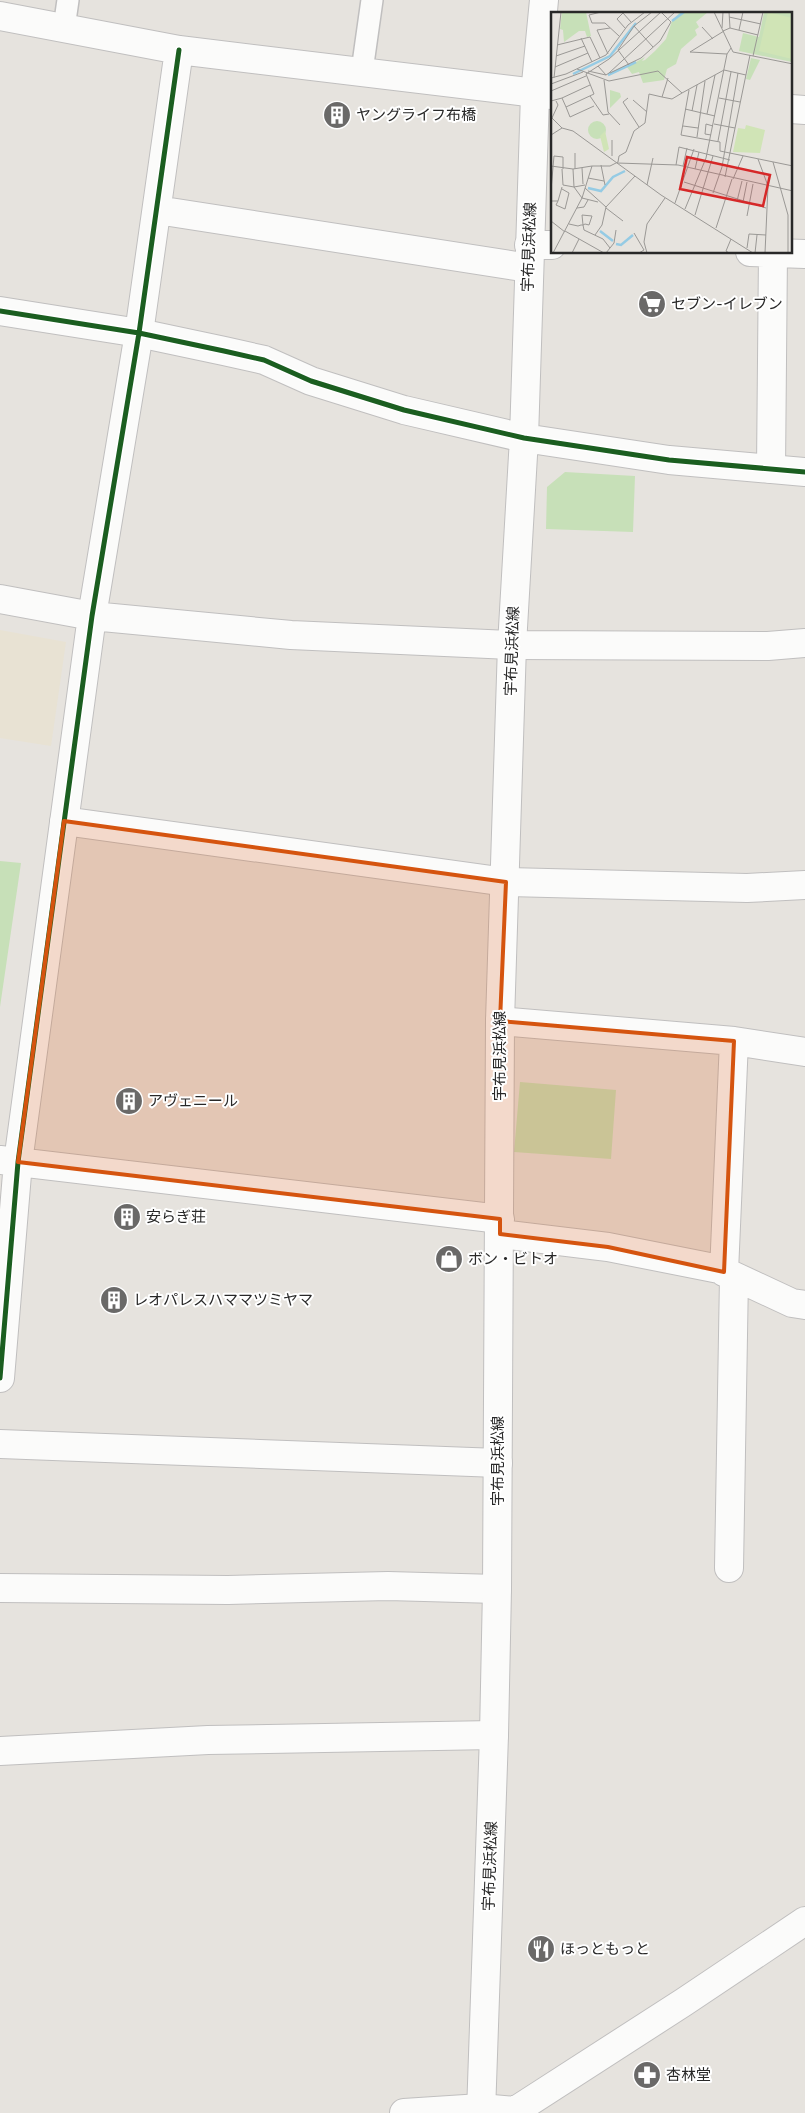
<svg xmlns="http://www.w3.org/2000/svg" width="805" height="2113" font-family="'Space Grotesk','Noto Sans JP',sans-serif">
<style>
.education{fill:#e8e2d3}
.green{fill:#c7e0b8}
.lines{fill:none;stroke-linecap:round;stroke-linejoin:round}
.lane-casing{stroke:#c0bfbf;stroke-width:24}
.street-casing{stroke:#c0bfbf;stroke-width:30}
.secondary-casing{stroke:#c0bfbf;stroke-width:30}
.lane{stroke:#fbfbfa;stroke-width:21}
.street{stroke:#fbfbfa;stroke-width:28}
.secondary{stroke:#fbfbfa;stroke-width:28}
.cycleway-casing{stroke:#fff;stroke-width:8}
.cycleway{stroke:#1b5e20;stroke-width:5}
.marked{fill:#d5540f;fill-opacity:0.2;stroke:#d5540f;stroke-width:4;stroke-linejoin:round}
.labels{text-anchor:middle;stroke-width:4;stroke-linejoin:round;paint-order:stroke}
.poi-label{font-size:15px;fill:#282828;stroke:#fff;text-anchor:start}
.street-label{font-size:15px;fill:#282828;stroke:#fff}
.inset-river{fill:none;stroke:#95cbe4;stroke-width:2.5}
.inset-road{fill:none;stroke:#9a9895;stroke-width:1}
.view{fill:#d62828;fill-opacity:0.15;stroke:#d62828;stroke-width:2.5}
.inset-edge{fill:none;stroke:#282828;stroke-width:2.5}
</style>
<rect width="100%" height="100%" fill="#e6e3de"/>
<path class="education" d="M0,630l66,12 -15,104 -51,-8z"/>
<path class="green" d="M565,472l70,4 -2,56 -87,-3 1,-42z
M0,861l21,2 -21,144z
M520,1082l96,8 -5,69 -97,-7z"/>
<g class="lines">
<g class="lane-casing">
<path id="lane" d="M64,28l4,-28
M362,71l10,-71"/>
</g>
<g class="street-casing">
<path id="street" d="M0,16l179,34 373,45
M791,109l14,1
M157,210l372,58
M529,245h23
M750,252l55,2
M771,469l2,-217
M0,599l92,17 199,19 221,10 256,1 37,-3
M64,821l442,61 241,6 58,-3
M500,1021l234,20 71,11
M0,1160l500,59
M500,1234l108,13 111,22 73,34 13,2
M724,1272l10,-231
M0,1378l18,-216 74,-546 47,-283 40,-283
M0,1444l498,19
M729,1568l5,-291
M0,1588l228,2 160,-4 109,3
M0,1751l208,-11 286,-5
M404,2113l77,-5 34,3 169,-109 121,-81"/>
</g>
<g class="secondary-casing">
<path id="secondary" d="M0,311l139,22 85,18 40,9 47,21 93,29 120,28 145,22 136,12
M481,2113l13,-378 3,-146 3,-568 12,-376 12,-207 11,-344 9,-94"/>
</g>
<use href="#lane" class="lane"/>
<use href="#street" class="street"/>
<use href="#secondary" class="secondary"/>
<g class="cycleway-casing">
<path id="cycleway" d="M0,311l139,22 85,18 40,9 47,21 93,29 120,28 145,22 136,12
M0,1378l18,-216 74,-546 47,-283 40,-283"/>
</g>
<use href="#cycleway" class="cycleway"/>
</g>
<path class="marked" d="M64,821l442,61 -6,139 234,20 -10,231 -116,-25 -108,-13v-15l-482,-57z"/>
<defs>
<g id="building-disc" transform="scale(1.4375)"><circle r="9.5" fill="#6a6968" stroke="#fff"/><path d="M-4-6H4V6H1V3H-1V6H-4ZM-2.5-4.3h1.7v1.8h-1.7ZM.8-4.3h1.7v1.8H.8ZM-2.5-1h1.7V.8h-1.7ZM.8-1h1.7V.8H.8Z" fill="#fff"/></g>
<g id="supermarket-disc" transform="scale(1.4375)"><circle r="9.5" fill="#6a6968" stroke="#fff"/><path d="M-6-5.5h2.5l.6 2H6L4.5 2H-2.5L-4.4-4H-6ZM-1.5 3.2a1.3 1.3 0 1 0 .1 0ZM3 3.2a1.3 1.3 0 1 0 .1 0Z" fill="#fff"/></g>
<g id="shop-disc" transform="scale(1.4375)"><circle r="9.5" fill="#6a6968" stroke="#fff"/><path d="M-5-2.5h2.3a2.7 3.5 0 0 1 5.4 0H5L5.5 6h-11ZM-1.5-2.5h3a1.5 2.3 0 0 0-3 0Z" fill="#fff"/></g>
<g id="restaurant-disc" transform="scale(1.4375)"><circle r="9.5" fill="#6a6968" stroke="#fff"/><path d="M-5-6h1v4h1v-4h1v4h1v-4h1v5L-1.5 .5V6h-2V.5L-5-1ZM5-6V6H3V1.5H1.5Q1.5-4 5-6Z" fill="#fff"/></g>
<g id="pharmacy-disc" transform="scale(1.4375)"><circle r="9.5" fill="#6a6968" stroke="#fff"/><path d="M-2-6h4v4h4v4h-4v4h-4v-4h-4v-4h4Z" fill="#fff"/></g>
</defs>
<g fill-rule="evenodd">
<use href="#building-disc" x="337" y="115"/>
<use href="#supermarket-disc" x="652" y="304"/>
<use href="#building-disc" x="129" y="1101"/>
<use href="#building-disc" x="127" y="1217"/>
<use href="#shop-disc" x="449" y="1259"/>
<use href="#building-disc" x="114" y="1300"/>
<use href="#restaurant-disc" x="541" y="1949"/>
<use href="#pharmacy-disc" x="647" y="2075"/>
</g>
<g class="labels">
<g class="poi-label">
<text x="356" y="120">ヤングライフ布橋</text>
<text x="671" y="309">セブン-イレブン</text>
<text x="148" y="1106">アヴェニール</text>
<text x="146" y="1222">安らぎ荘</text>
<text x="468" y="1264">ボン・ビトオ</text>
<text x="133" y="1305">レオパレスハママツミヤマ</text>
<text x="560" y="1954">ほっともっと</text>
<text x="666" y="2080">杏林堂</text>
</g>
<g class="street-label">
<text transform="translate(529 247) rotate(-88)" y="5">宇布見浜松線</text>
<text transform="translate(512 651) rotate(-88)" y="5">宇布見浜松線</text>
<text transform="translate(500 1056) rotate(-90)" y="5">宇布見浜松線</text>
<text transform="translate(498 1461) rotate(-90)" y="5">宇布見浜松線</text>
<text transform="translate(490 1866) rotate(-88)" y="5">宇布見浜松線</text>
</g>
</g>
<g transform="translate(551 12)">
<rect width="241" height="241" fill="#e6e3de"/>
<path d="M11,0h24l5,24 -4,1 -2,-6h-6l-15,11 -1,-12 -3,-1zM129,0h28l-12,10 3,5 -4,3 2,5 -16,14 -5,15 -9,5 -3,11 -21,3 -4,-11 -7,2 -5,-7 18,-10 -3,4 3,-1 10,-9 11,-12 6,-18zM213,0h28v50l-53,-11 4,-18 16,4zM200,46l9,2 -10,20 -4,-1zM59,78l10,3 1,4 -11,11zM37 118a9 9 0 1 1 18 0a9 9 0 1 1-18 0Z" fill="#c7e0b8"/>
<path d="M217,0l24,6v41l-33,-8zM195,113l19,5 -5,23 -27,-1 5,-24 7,1zM54,119l4,18 -5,3 -4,-16z" fill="#d0e4b6"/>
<path class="inset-river" d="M121,9l12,-9M22,62l37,-18 26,-33M57,63l28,-13M37,176l13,3 12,-14 12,-6M49,219l13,10M65,232l5,1 12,-10"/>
<path class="inset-road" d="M50,0l-12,3 3,8h13l14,13M101,0l-18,14 19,21M163,0l19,40 60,12M178,5l32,7M151,15l11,12M74,16l-8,-9 6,-6 8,9M171,16l1,-16M179,16l28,7M188,18l4,-18M172,19l7,-3 -1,-16M30,26l11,24M6,33l33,-8 10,21M139,40l34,-21M139,40l37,2M57,42l-11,-24 13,-2M5,44l29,-10M202,44l10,-44M78,53l-11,-15 16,-24M47,54l8,9 3,-2 66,-61M4,55l33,-14M26,57l32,12 49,-10 24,22 42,-23 22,5M37,59l18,4M59,61l31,-15 19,-17 11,-19 -10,-10M0,66l15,-4 40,-19 22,-30 17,-13M3,66l7,-66M53,68l4,32 12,13M0,72l32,-12M138,78l-8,45 39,7v9l73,15M0,79l35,-15M39,84l13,19 6,-1M111,85l10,2 10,-6M11,86l28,-13M77,86l-5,4 16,25M168,86l21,4M82,88l14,12M0,89l11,-3 4,9 28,-13 -8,-20 23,-15 52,-47M5,89l2,4 -6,13 10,10M15,95l4,10 24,-11M134,97l30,7M141,99l5,-26M156,102l8,-39M163,112l21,4M132,114l15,2M0,123l11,-7 11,3 88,64 92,58M160,123l-6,-1 1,-10 7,2M146,125l8,-56M61,128v16M167,129l13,-69M207,147l10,27 -3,67M222,150l15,53v38M66,151l61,2 115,26M50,153l4,20M125,153l3,-18 51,13M0,154l22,3 19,-3M132,154l4,-18M31,156l1,16M11,157l1,16 11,2 11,-2M22,157l1,18 8,11M24,157v-16M144,157l4,-17M174,165l25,-122M37,166l16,3M182,167l10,-23M133,170l82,26M96,173l6,-27M34,176l21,19M0,178l3,-34 9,1v12M162,181l9,-26 16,-94M31,186l16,4M0,189h7l4,-14M7,189l-2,4 9,4 4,-16 -7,-4M186,189l5,-20M192,190l4,-20M124,191l19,-54M26,196l7,-1 4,-7M55,196l17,13M134,197l21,-51 21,-104 4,-6M144,203l18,-59M196,204l6,-32M0,209l14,11M18,212l9,2 3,-1h2l2,-1 4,1 3,-9 -10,-1 1,10 1,5 19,9 7,9M165,216l16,-49M14,219l39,22M83,221l10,17 -5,3M44,223l7,-10 4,-18 29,-31M196,236l2,-14 17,1M2,241l29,-55 10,-32h18l8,-4 1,-6 7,-4 8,-21 11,-8 4,-29 13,3 6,-19M21,241l7,-14M55,241l8,-10 2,-13M96,241l-3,-11 3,-18 18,-26M178,241l-3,-2 5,-12M204,241l2,-18"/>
<path class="view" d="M136,145l83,18 -7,31 -83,-17z"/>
<rect width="241" height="241" class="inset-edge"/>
</g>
</svg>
